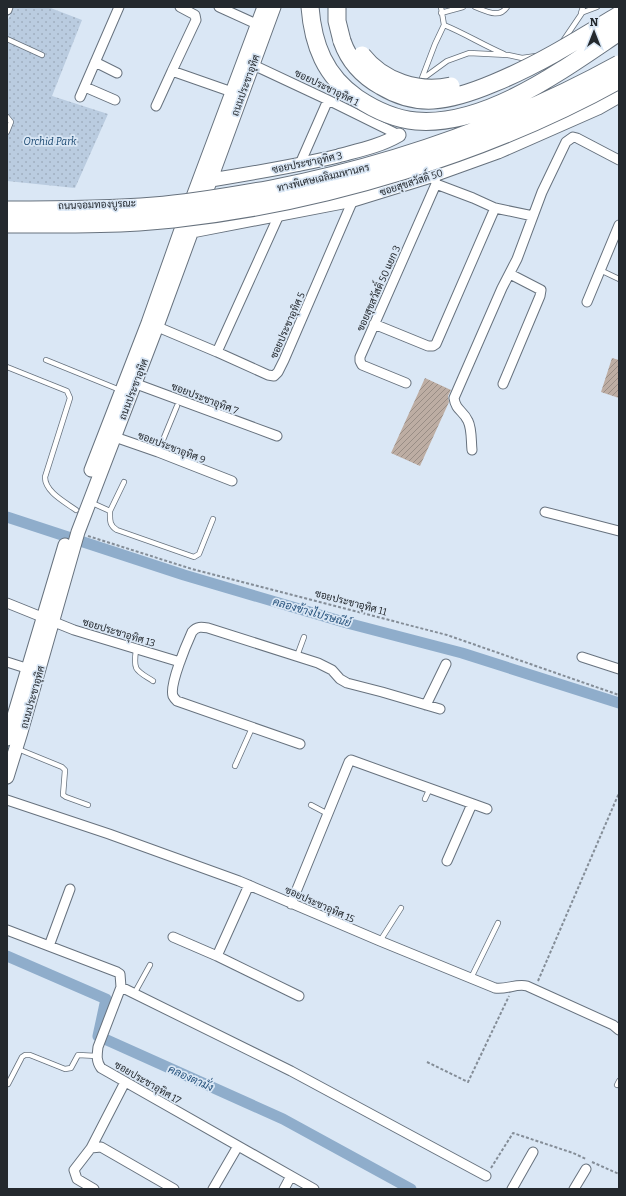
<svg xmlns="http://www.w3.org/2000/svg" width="626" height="1196" font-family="Bitter,Sarabun,serif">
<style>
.park{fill:url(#park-dots)}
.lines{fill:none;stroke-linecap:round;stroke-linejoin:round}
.canal{stroke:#8fadcb;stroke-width:11}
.building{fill:url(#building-hatch)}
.lane-casing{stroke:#67727e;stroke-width:6}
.street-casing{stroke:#67727e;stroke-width:11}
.secondary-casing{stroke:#67727e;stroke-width:15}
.highway-casing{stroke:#67727e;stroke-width:19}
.path{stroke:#848d97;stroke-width:2;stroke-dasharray:3 2;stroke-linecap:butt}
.lane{stroke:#fff;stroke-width:4.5}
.street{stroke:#fff;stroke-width:9}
.secondary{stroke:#fff;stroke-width:13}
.highway{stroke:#fff;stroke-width:17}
.highway-bridge-casing{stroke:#67727e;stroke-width:19;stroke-linecap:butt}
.highway-bridge{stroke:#fff;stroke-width:17}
.labels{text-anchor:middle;stroke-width:3.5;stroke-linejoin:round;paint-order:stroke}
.street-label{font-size:10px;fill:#24292e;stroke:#dae7f5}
.park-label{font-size:10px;font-style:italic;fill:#17456e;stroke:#dae7f5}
.water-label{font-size:11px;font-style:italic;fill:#27537d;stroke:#dae7f5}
</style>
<defs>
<pattern id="park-dots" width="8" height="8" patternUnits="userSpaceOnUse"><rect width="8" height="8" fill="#bacce0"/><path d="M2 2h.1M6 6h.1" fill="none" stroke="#a0afc0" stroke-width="1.8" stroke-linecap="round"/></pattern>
<pattern id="building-hatch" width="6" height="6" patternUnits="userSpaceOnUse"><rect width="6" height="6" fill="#bdada3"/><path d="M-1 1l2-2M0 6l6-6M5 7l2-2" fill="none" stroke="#998d85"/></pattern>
</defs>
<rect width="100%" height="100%" fill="#dae7f5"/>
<path class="park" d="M14,7h34l34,13 -30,76 56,18 -33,74 -68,-7v-159z"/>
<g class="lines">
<path class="canal" d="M7,517l177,58 163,48 115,30 157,50
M7,956l99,43 -8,37 185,83 128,70"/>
</g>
<path class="building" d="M612,358l7,2v38l-18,-6z
M425,378l26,12 -3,6 1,6 -29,64 -29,-13z"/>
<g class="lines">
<g class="lane-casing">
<path id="lane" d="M475,7c11,4 24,12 32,0
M441,13l22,-6
M581,13l16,-6
M444,25c20,8 39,20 60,29
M7,39l35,16
M563,41l19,-28h-1l2,-6
M422,78l13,-34 9,-19 -3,-18
M421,80l26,-19 22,-8 39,2 14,3 14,-2
M7,117l4,5 -4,10
M600,270l19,9
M46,360l74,30
M7,367l60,24 3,7 -25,79c0,15 20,25 31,33
M158,452l19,-46
M90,502l20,9c0,9 -1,14 7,19l77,27 5,-3 14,-35
M110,511l14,-29
M136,650c-3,21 0,20 17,31
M297,656l7,-19
M18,749l44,18 3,3 -2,25 3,2 22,8
M235,766l17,-38
M425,799l5,-11
M311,805l17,9
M380,941l21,-33
M471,978l27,-55
M134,994l16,-29
M8,1084l14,-27 3,-2h5l35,14 6,-1 7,-13 19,1
M617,1085l2,-4"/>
</g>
<g class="street-casing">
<path id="street" d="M219,7l44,20
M7,10l1,-3
M95,62l22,11
M249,63l79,37 71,35
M172,71l24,-51 -1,-5 -15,-8
M85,87l30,13
M80,97l39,-90
M156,106l16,-35 60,21
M299,166l29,-66
M436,184l37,14 22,10 38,8
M587,302l32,-77
M374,324l54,22h5l3,-2 59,-136
M153,325l64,27 51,23 6,1 4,-4 6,-12 69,-160
M217,352l62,-137
M131,382l146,54
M406,383l-44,-18 -2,-4v-4l76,-173 -2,-9
M503,384l37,-88 1,-6 -31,-16
M109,435l49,17 74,29
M472,450c-1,-9 0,-21 -4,-29 -5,-11 -12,-10 -14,-23l48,-110 15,-29 25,-67 24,-50 7,-5 4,1 42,22
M545,512l74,19
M7,603l67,27 106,32
M582,657l37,12
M7,662l22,7
M426,705l20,-41
M300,744l-123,-43c-1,-1 -3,-3 -4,-5 -4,-11 14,-53 19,-64 5,-6 10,-5 16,-4l110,35 14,7 8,9 7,4 35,9 58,17
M7,800l102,34 130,47 141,60 115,47c11,2 22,-5 32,-2l86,39 6,5
M447,861l25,-57
M291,904l58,-142 2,-2 136,49
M7,930l110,42 3,2 1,13 -23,60c-1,8 -2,14 3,21l213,121
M173,937l44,19 82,40
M49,946l21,-57
M217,956l32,-71
M121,987l170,84 195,105
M91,1148l34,-66
M94,1189l-17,-10 -3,-9 17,-22 10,-1 73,42
M213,1189l25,-43
M284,1189l7,-13
M512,1189l21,-37
M574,1189l12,-20"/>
</g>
<g class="secondary-casing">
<path id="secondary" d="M211,180c43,-7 85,-14 127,-24 22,-6 42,-10 61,-21
M192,231l161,-31 81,-25 64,-23 100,-44 21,-12
M91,470l57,-147 40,-113 76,-203
M7,739l58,-194
M7,777l14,-45 57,-200 79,-206 117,-319"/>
</g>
<g class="highway-casing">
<path id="highway" d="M337,7v14l5,20"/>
</g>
<path class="path" d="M88,536l104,33 255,66 172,60
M538,981l81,-188
M427,1062l41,20 41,-86
M592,1162l27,12
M491,1168l22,-35 60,20 13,6"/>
<use href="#lane" class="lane"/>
<use href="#street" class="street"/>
<use href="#secondary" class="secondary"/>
<use href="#highway" class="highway"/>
<g class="highway-bridge-casing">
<path id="highway-bridge" d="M310,7c3,38 15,69 47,91 18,12 37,21 59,23 70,6 148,-52 203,-89
M342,41c7,20 21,35 39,45 15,9 34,15 52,14 21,-1 42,-9 61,-17 44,-18 84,-43 125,-68
M362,55c21,27 57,38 89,31
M7,210c49,0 98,0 147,-4 39,-3 78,-10 117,-17 122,-24 239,-65 348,-125
M7,224c55,0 111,1 166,-5 149,-16 315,-66 446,-139"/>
</g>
<use href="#highway-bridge" class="highway-bridge"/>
</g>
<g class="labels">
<g class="street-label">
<text transform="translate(245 85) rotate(-70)" y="4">ถนนประชาอุทิศ</text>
<text transform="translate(327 87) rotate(26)" y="4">ซอยประชาอุทิศ 1</text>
<text transform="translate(307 162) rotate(-12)" y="4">ซอยประชาอุทิศ 3</text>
<text transform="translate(323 177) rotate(-13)" y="4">ทางพิเศษเฉลิมมหานคร</text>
<text transform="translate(411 182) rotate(-18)" y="4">ซอยสุขสวัสดิ์ 50</text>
<text transform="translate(97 204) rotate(-2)" y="4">ถนนจอมทองบูรณะ</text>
<text transform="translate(378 288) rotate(-66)" y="4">ฃอยสุขสวัสดิ์ 50 แยก 3</text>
<text transform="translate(287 325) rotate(-66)" y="4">ซอยประชาอุทิศ 5</text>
<text transform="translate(133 389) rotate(-69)" y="4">ถนนประชาอุทิศ</text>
<text transform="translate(205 398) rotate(21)" y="4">ซอยประชาอุทิศ 7</text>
<text transform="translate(172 447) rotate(21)" y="4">ซอยประชาอุทิศ 9</text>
<text transform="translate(351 602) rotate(15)" y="4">ซอยประชาอุทิศ 11</text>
<text transform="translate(119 632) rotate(17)" y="4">ซอยประชาอุทิศ 13</text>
<text transform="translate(32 697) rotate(-74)" y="4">ถนนประชาอุทิศ</text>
<text transform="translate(320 904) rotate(24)" y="4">ซอยประชาอุทิศ 15</text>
<text transform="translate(148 1082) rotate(30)" y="4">ซอยประชาอุทิศ 17</text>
</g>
<g class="park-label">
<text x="50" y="145">Orchid Park</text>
</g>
<g class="water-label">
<text transform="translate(312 612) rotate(16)" y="4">คลองข้างไปรษณีย์</text>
<text transform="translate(191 1078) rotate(24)" y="4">คลองตามั่ง</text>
</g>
</g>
<rect width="626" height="1196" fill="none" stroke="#24292e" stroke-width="16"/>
<g transform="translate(594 32)" stroke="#dae7f5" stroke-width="3" paint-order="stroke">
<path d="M0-3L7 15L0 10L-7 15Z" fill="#24292e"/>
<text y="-6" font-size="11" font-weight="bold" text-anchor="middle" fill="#24292e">N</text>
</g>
</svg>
